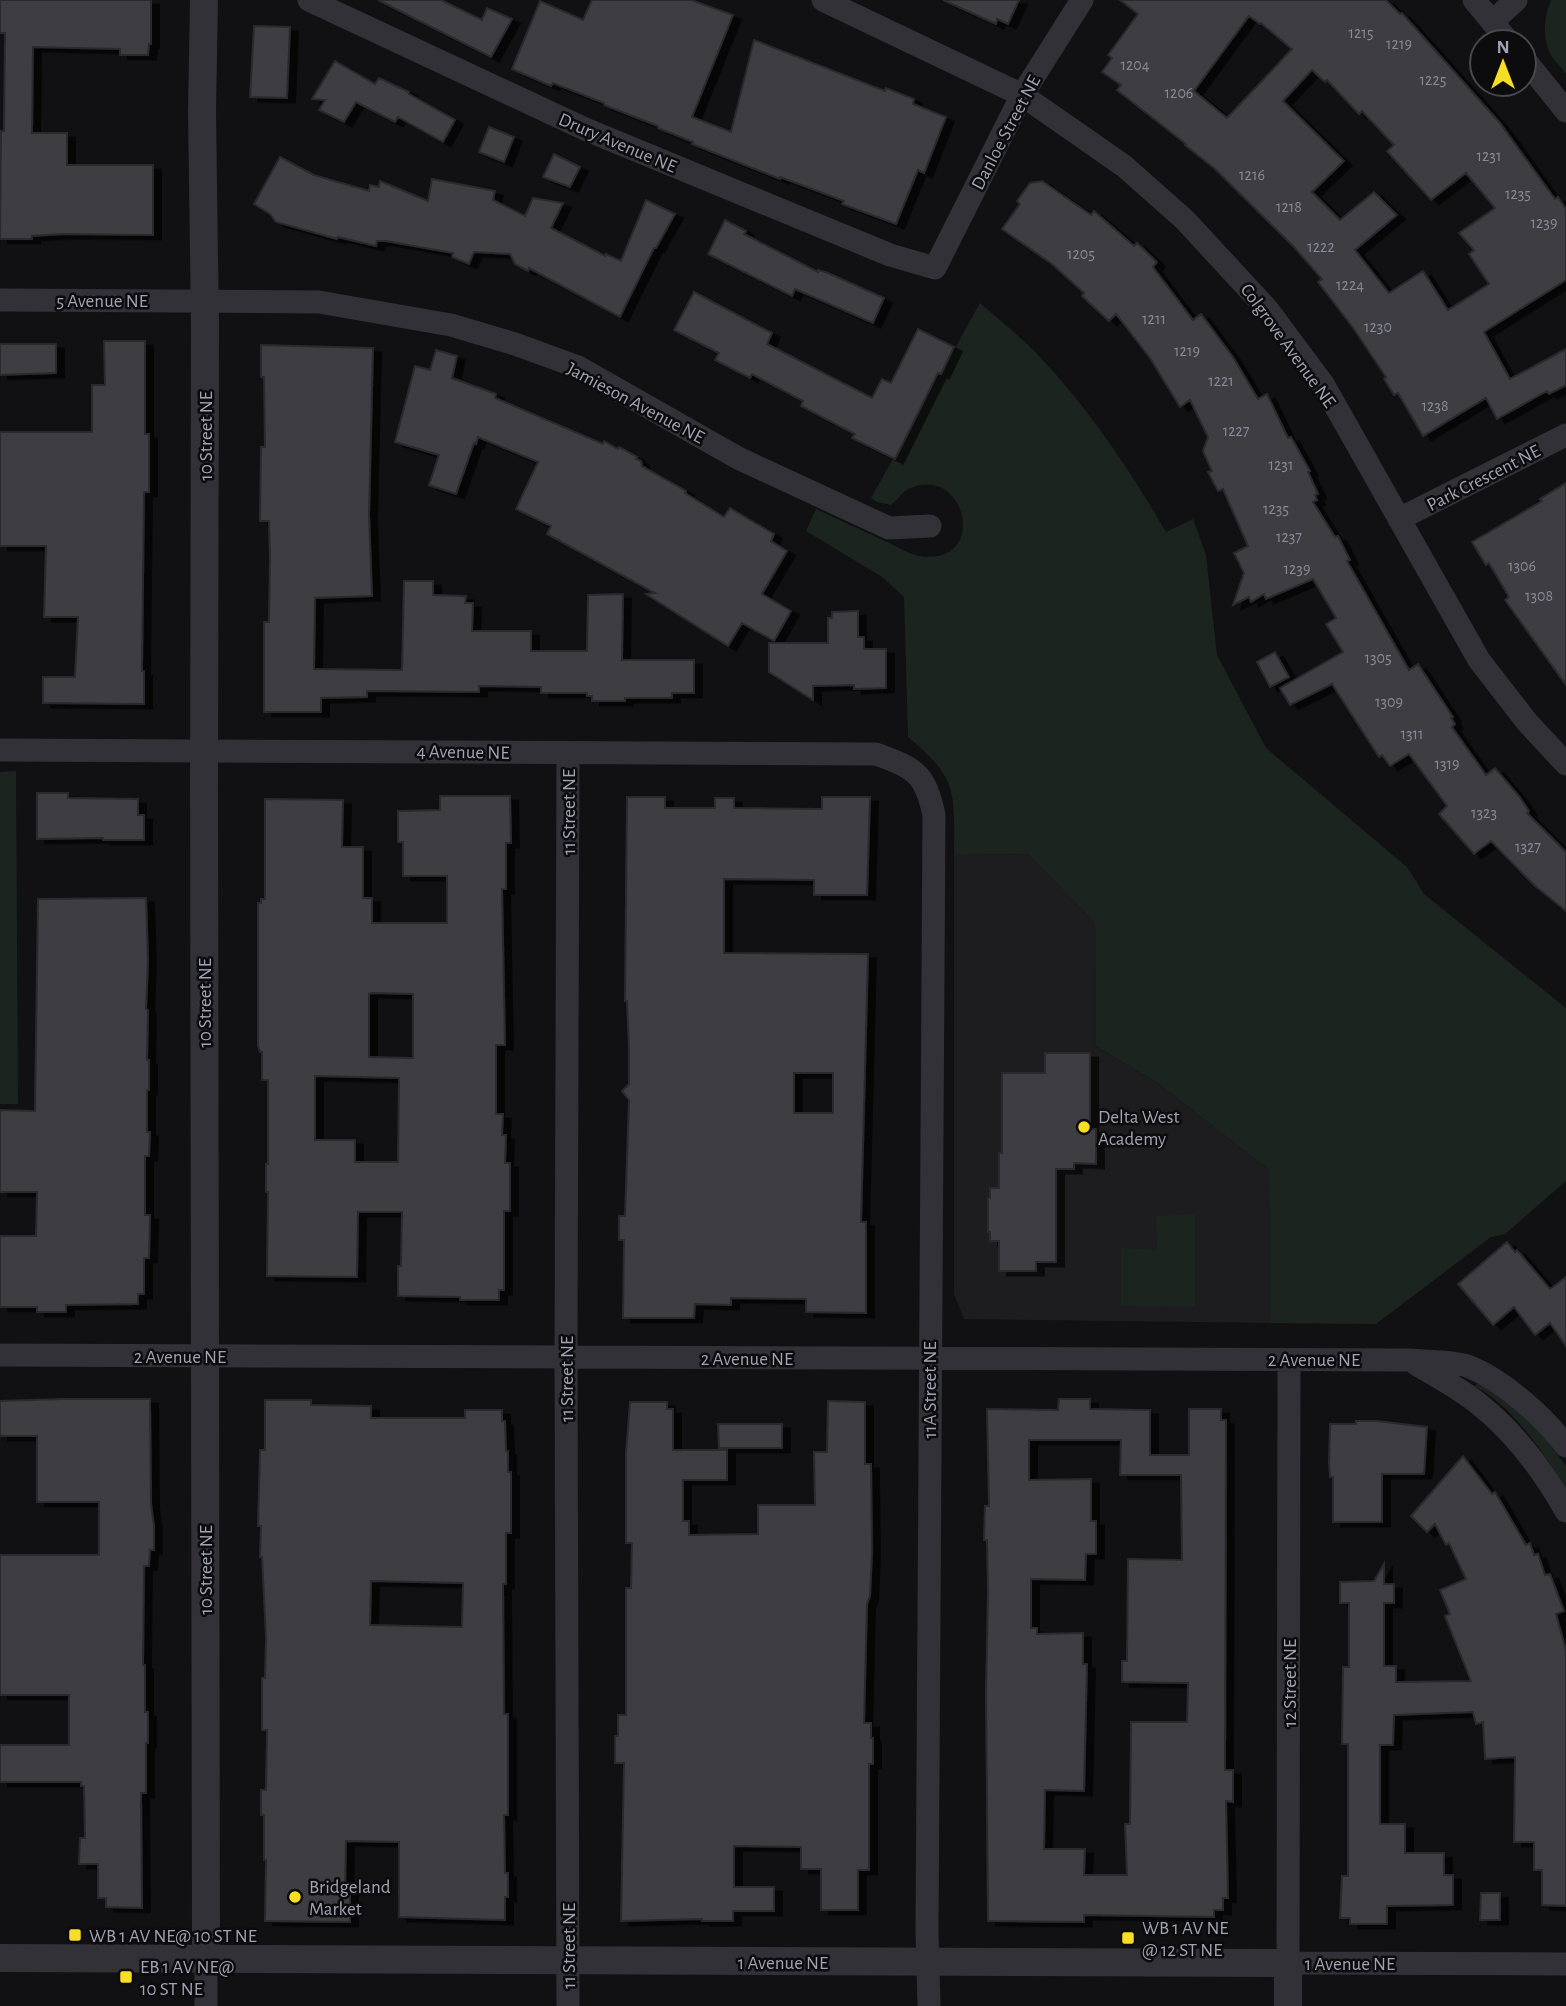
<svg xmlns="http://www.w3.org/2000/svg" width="1566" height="2006" font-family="'Alegreya Sans',sans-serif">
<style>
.built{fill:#1d1c1f}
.green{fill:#1c241f}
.building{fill:#3d3d42;stroke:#2b2a2e;stroke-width:2;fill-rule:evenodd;filter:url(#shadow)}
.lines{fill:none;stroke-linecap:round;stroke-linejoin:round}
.minor{stroke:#313137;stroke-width:23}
.tertiary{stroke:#313137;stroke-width:28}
.poi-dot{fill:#f7dd23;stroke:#0c0b0d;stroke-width:2.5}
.labels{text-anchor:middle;stroke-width:5;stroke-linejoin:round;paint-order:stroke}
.number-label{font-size:16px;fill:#888a97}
.street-label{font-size:19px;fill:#a1a3b3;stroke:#0c0b0d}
.poi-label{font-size:19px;fill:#a1a3b3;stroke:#0c0b0d;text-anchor:start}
</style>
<defs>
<filter id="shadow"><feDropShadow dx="8" dy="4.5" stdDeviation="0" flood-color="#0009"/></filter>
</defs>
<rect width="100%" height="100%" fill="#111012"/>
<path class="built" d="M1028,854l67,69 1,123 63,38 110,86 1,153 -306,-4 -10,-25v-439z"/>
<path class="green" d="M1551,0h15v74c-5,-7 -14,-15 -17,-23 -7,-16 -4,-36 2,-51z
M980,303c21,18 42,35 60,54 50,53 89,112 126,175l27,-13 13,36 11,100 49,93 141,119 17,27 142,114v173l-61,53 -14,3 -115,87 -106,-1 -1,-153 -110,-86 -63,-38 -1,-123 -67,-69 -74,1c0,-62 5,-76 -46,-118l-4,-140 -22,-20 -76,-46 10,-22c24,11 49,23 73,34 9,4 20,11 30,13 70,11 48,-91 -8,-68 -7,2 -14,12 -20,17l-14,-3 -6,-4z
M16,771l2,333h-18v-332z
M1195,1214v93l-74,-1v-58l36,2 -1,-34z
M1480,1382l18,9 42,39 26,36v24c-19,-34 -57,-88 -92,-104z"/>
<path class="building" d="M0,0h151v44h-2l-1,11h-28v-6l-87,-2 -1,86h35v32h86v70l-89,-1 -32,2v3h-32l1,-108h3l1,-98h-5z
M378,0h63l41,20 5,-12 25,11 -21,38z
M592,0h99l42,15 -41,102 39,15 23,-92 131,51 1,-3 28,11 -1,5 33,13 -22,56 -6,-3 -22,54 -54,-20 2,-3 -64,-24v2l-88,-35 1,-2 -35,-14v-2l-54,-21v-2l-51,-20 -2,3 -39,-17 28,-68 43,19z
M943,0h76l-11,24 -11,-5 -1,5z
M1120,0h266l14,14 2,-1 98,110 55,76 3,-2 8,12v71l-82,52 26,47 56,-30v36l-17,9 -2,-3 -50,28 -11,-21 -63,38 -25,-43 -4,2 -10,-16 2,-2 -32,-48 -36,-47 4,-3 -28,-32 -79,-78 -30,-24 1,-1 -69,-54 4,-5 -19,-13 10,-14 -4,-3 30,-41zM1249,16l11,8 1,-1 31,26 -65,69 -33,-27zM1312,70l13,12 2,-2 32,34 3,-3 32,34 -7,6 44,49 35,-27 29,35 -36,25 15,17 -5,4 20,30 -41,26 -25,-39 -34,22 -34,-43 42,-35 -23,-23 -34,28 -28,-28 32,-31 -61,-60z
M254,26l36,1 -3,71 -37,-1z
M335,61l40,23 4,-6 30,14v2l46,26 -12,22 -45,-25 -3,5 -39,-20 -12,20 -25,-12 6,-10 -13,-1z
M489,127l25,10 -10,25 -25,-10z
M554,154l26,13 -10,20 -27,-10z
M280,157l34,18 55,16 1,-6 9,2 1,-6 48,20 4,-22 63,12 -2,9 32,16 8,-18 30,5 -12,25 54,28 1,-2 15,7 25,-61 29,14 -19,34h-2l-34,69 -91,-49 -1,3 -13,-7 -5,-10 -36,-2 -5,12 -17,-7 1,-4 -67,-12h-9l-1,5 -38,-9 -1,2 -61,-17 -6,-8 -16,-10z
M1042,181l49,34 3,-4 40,35 3,-3 20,19 -4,5 40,53 8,-6 32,43 25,42 9,-5 21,44 3,-1 19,34 -2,1 10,22 -3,1 2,5 -4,2 22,35 3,-1 12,24 -3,1 62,109 9,-6 35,53 -2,1 4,6 -3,3 34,48 9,-7 24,28 10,15 -2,2 39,39v59l-32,-26 -43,-44 -17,13 -35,-40 8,-8 -38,-52 -19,12 -8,-11 -3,2 -47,-73 -42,21 -10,-17 63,-36 -17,-28 10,-6 -23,-39 -47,20 -2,-5 -13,8 -2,-5 -16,8 11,-32 -10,-20 14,-7 -25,-57 -5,2 -10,-19 4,-1 -9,-20 5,-14 -18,-37 -10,7 -30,-49 -34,-44 -7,7 -27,-25 2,-3 -32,-29 -50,-35 18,-25 -3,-3 13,-18z
M725,220l21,11 -2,3 74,38v-2l10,3 56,25 -11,25 -78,-34 -3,7 -84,-42z
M694,292l78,41 -5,11 105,54 10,-19 9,4 27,-54 36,18 -13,27 -3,-1 -43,86 -43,-21 3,-4 -54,-28 2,-5 -51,-27 -2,4 -35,-18 4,-7 -45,-23z
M104,341h41v93h4v58h-5l-2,179h2v33l-101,-1v-26h32l3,-60h-34l2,-71h-46v-114h92v-47h13z
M0,344h56v29l-56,2z
M261,345l112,3 -4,167 3,81 -57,2 -1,71 88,1 2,-89h29v14l33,1 -1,7h8l-1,28h59v20h56l1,-56 35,-1 -1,66h72v33h-22v5h-47v3h-33v-5h-5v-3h-46v-6l-62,-1v6l-112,-1v6l-46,1v14h-57v-90h5l1,-65 -1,-36h-9l1,-74h4l-1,-70h-3z
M436,350l21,6 -5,22 44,16 -1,4 108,46 1,-3 14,8 1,-2 18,10 -1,2 5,2 1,5 44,25 -1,2 39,24 6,-9 44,26 -3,7 16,10 -25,43 29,17 -17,30 -32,-18 -14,23 -82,-52 9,-1 -108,-59 4,-8 -35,-17 22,-47 -60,-25 -2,7 -2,-1 -18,51 -27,-9 10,-30 -44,-13 20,-76 15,4z
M1566,483v202l-61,-85 4,-3 -20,-34 -3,2 -14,-23 70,-41 -2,-2z
M858,611v26h6v12h22v39l-32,1v-4l-41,1v14l-44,-28v-29h59v-25h4v-6z
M1275,652l14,25 -19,10 -13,-25z
M37,793h31v5l70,1v16h6v25h-41v-2l-66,1z
M440,796h70l1,47h-5v46h-4l3,156h-9v69h7l-1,21h4l-1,28h5v48h-6v79h-5v10h-39v-3l-62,-1v-30h3l1,-54h-44l-1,65 -90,-1 1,-84h-2v-28h2v-84h-6v-28h-2l-2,-7v-142h3v-4h4v-100l78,1 -1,47h21v51h9v25h75v-47h-44v-34h-5v-31l42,-1zM372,993l41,1v64l-44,-1v-63zM315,1076l84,2 -1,84h-43v-22h-40z
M627,797h38v11h50v-10h19v10l88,1v-12h48l-3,98h-53v-15l-90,-1v74l144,1 -7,268h5v91l-60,-1v-13l-75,-1v7l-36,-1 -1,14h-71l1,-78h-5v-24h6l4,-116 -7,-9 7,-7v-34l-2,-49h-2zM794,1073h39v40h-39z
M146,898l2,63 -2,48 2,1 -1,50h2v30h-2v42h3l-1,24h-4v59h5l-1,43h-5v36h-6v10l-72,1v7h-29v-5h-37v-71h36l1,-44h-37v-82l35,1 3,-212z
M1045,1053h45v76h6v35l-22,-1v6h-18v93h-20v9h-37v-30h-9v-9h-2v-34h2v-10h9v-35h3v-80h43z
M1507,1242l8,10 2,-2 33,39 16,-12v69l-16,-23 -15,12 -21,-28 -21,18 -35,-41z
M63,1399h87l1,105 3,22v24h-4l-1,16h-5l-1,99h2v47h3v31h-2v50h-5l1,115 -36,-1v-9h-8v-34h-19l1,-26h5l-1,-52h-3v-4h-81v-37h69v-50h-69v-140h99v-53h-62v-66h-37v-35z
M1059,1399h31v10l60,1v45h39v-46h32v11h5l-1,350h8v32l-7,-1 2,97h-5v12h-9v7l-130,-2v7l-96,-1 -2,-227 2,-102 -1,-52h-3l1,-34h4l-2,-97 71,1zM1029,1440h92l-1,35h61l1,85 -54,-1 -1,102h-5v21l66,1 -1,39h-56l-1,102h-5l2,51h-43l1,-26h-41l1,-59 39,1 3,-127h-4v-31l-46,1v-6h-6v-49l54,1 1,-26h10v-33h-5v-42l-62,1z
M265,1400h46v5l60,1v12h94v-8h37v11h3l1,30h2v21h3v61h-5v51h-3l1,130h4v101h-4l1,58h3v24h-3v23l-106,-3v-75l-53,-1 -1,50h5v31l-85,-1 1,-61h-2v-45h-3v-25h5l1,-60h-5v-52h3l1,-41 -4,-80h-2l1,-31h-3l2,-76h5zM371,1581l92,2 -1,44 -92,-2z
M828,1401l37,1v62h6l1,89 -2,43 -3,8 -3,119h7v15h2v26h-4v106h-11v40h-37v-41h-20v-22l-67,-1v41h40v24h-41v10h-31v-2l-81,2 3,-158h-9v-27h3v-21h8v-127h5l1,-45h-6v-90l4,-51h37v7h6v41h54v30h-44v41h6v14l69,-1v-29h57l-1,-53h13z
M1356,1421h21l50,6 -3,47h-42v48h-49v-45h-3l-1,-13 1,-40h26z
M718,1424h64v24h-63z
M1463,1456l29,38 3,-2 31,53 4,-2 4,12 4,-1 7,21 5,-1 14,37 -8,3 10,36v256l-24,-1v-35h-8v-28h-20l1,-85 -30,2 -2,-37 -7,2 -3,-12 -79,3 -1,30h-13v79h25v29h39v22h9v30l-66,1v18h-37v-6h-10l2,-42h6v-132h-6l1,-77h6v-64h-9v-21l34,-1 10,-17v20h10v19h-10v63h12v16l75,-1 -26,-65 5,-2 -10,-24 26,-11 -17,-36 -3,2 -11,-21 -8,8 -16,-16z
M1481,1893h19v27h-20z"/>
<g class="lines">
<path class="minor" d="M309,0l276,129 305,126 45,13 87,-173 60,-95
M823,0l199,95 102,71 61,54 83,90 55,74 156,276 48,62 39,42
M1474,0l35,42
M1492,22l24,-22
M1524,59l42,52
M0,300l319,2 132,23 64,19 63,23 160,91 151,70 41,-2
M1399,519l167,-84
M0,750l876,4c39,14 49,19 58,61l-7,1117 2,74
M0,1355l1410,5c17,2 45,1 60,7 34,14 74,50 96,79
M1289,1360l-1,603 278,1
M1416,1364c22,13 45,25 64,41 35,28 64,67 86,106
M206,1959v47
M568,2006l-2,-650 2,-603"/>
<path class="tertiary" d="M204,0l-2,111 3,215 -1,456 2,1177
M0,1958l1288,5v43"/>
</g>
<g class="poi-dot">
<circle cx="1084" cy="1127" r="7"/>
<circle cx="295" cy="1897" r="7"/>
<rect x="68" y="1928" width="14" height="14" rx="3.5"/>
<rect x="1121" y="1931" width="14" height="14" rx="3.5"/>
<rect x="119" y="1970" width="14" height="14" rx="3.5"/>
</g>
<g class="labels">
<g class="number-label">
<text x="1361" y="38">1215</text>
<text x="1399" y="49">1219</text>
<text x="1135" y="70">1204</text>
<text x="1433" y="85">1225</text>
<text x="1179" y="98">1206</text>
<text x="1489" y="161">1231</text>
<text x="1252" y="180">1216</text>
<text x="1518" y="199">1235</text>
<text x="1289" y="212">1218</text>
<text x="1544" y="228">1239</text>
<text x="1321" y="252">1222</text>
<text x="1081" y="259">1205</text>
<text x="1350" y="290">1224</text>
<text x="1154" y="324">1211</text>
<text x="1378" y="332">1230</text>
<text x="1187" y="356">1219</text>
<text x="1221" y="386">1221</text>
<text x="1435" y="411">1238</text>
<text x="1236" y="436">1227</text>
<text x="1281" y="470">1231</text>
<text x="1276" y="514">1235</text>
<text x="1289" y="542">1237</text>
<text x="1522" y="571">1306</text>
<text x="1297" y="574">1239</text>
<text x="1539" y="601">1308</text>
<text x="1378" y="663">1305</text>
<text x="1389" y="707">1309</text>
<text x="1412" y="739">1311</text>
<text x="1447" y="769">1319</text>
<text x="1484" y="818">1323</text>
<text x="1528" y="852">1327</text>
</g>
<g class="street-label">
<text transform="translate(1005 132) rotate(-62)" y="7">Danloe Street NE</text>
<text transform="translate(618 142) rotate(23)" y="7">Drury Avenue NE</text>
<text x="102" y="307">5 Avenue NE</text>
<text transform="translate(1289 345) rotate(54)" y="7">Colgrove Avenue NE</text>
<text transform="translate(636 402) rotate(28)" y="7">Jamieson Avenue NE</text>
<text transform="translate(205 436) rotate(-90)" y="7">10 Street NE</text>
<text transform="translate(1483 477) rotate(-27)" y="7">Park Crescent NE</text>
<text transform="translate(463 751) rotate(1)" y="7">4 Avenue NE</text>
<text transform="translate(568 812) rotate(-90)" y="7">11 Street NE</text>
<text transform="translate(204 1003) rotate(-90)" y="7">10 Street NE</text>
<text x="180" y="1363">2 Avenue NE</text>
<text x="747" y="1365">2 Avenue NE</text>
<text x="1314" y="1366">2 Avenue NE</text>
<text transform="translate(566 1379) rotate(-90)" y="7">11 Street NE</text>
<text transform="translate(929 1390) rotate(-90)" y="7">11A Street NE</text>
<text transform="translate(205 1570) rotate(-90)" y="7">10 Street NE</text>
<text transform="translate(1289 1683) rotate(-90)" y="7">12 Street NE</text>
<text transform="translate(568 1946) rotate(-90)" y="7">11 Street NE</text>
<text x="783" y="1969">1 Avenue NE</text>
<text x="1350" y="1970">1 Avenue NE</text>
</g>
<g class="poi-label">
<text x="1098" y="1123">Delta West<tspan x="1098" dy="22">Academy</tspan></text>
<text x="309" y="1893">Bridgeland<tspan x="309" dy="22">Market</tspan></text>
<text x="1142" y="1934">WB 1 AV NE<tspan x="1142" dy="22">@ 12 ST NE</tspan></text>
<text x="89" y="1942">WB 1 AV NE@ 10 ST NE</text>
<text x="140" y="1973">EB 1 AV NE@<tspan x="140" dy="22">10 ST NE</tspan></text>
</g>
</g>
<g transform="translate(1503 63)"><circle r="33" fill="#0c0b0d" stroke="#48484f" stroke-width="2"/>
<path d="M0-5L12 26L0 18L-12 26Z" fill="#f7dd23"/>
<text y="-10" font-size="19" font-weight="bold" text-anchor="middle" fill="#a1a3b3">N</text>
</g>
</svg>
